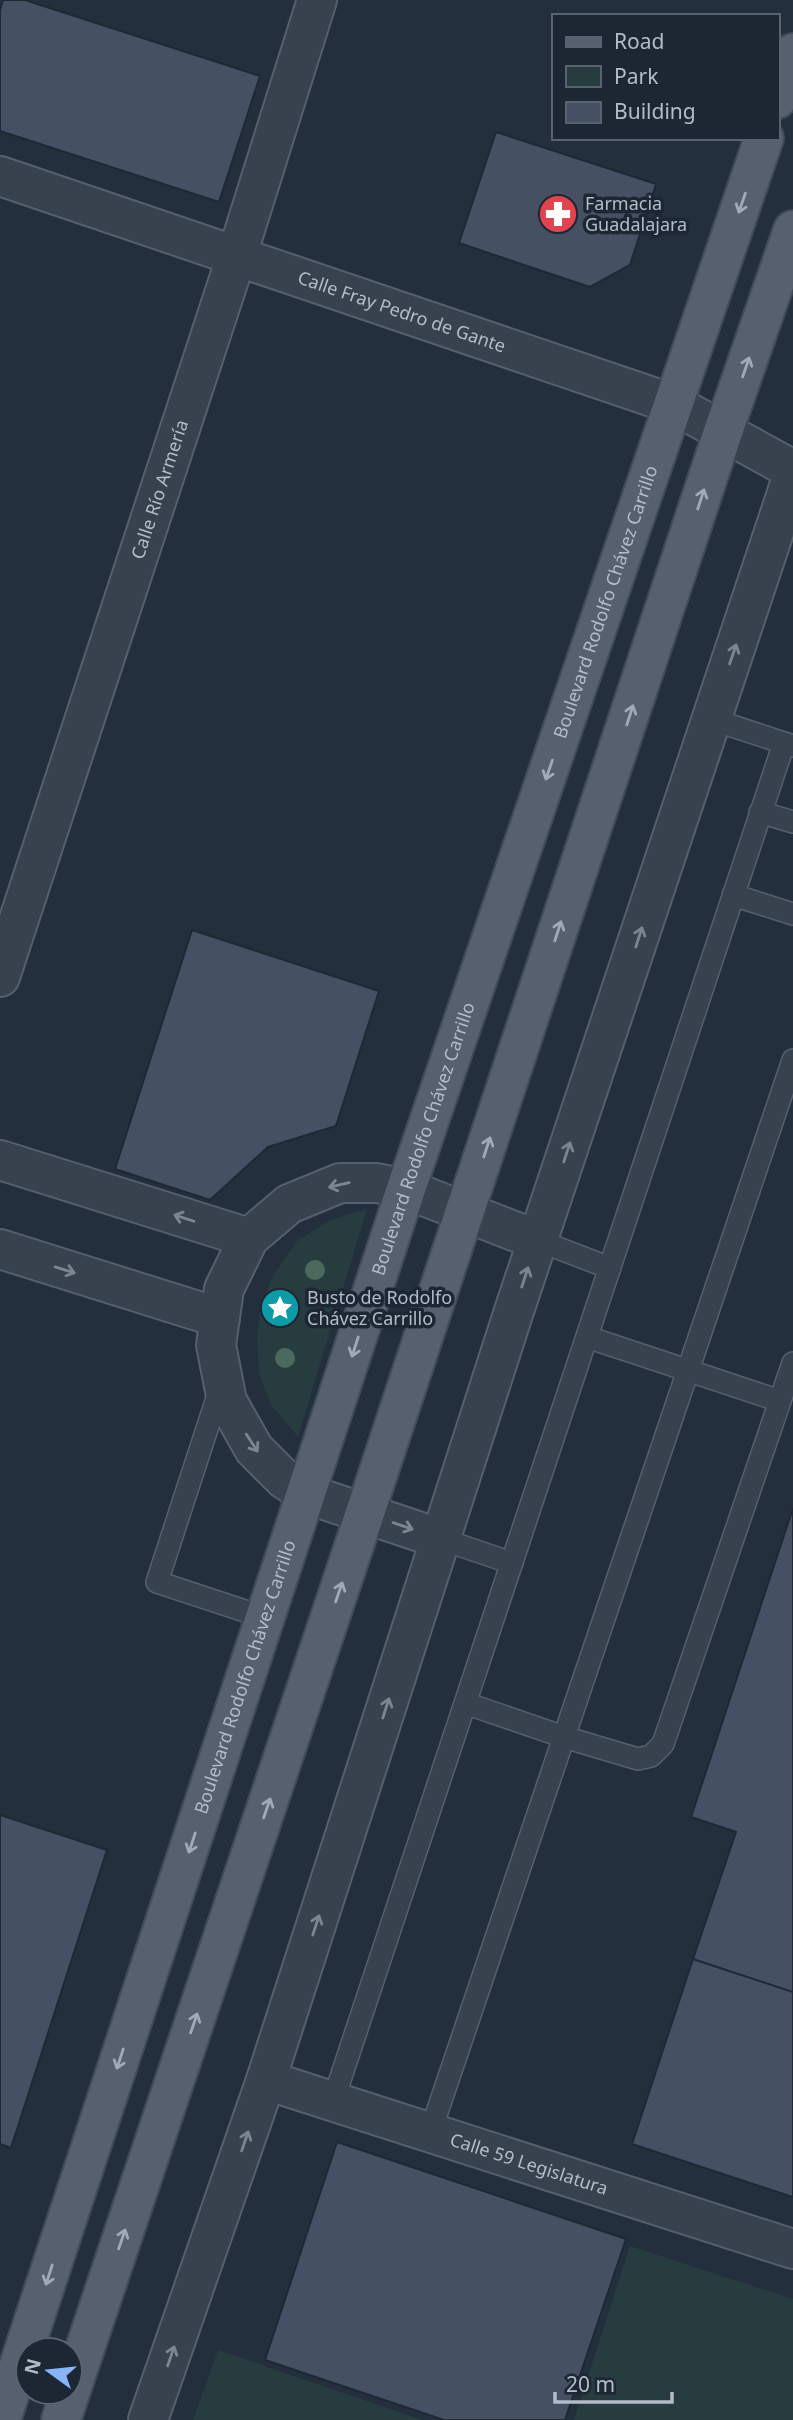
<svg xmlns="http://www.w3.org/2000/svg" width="793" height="2420" font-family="'Noto Sans',sans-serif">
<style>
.green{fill:#263c3f}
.building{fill:#455162;stroke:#1f2835;stroke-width:2}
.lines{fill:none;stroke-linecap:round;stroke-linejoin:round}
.service-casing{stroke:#565f6c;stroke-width:24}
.minor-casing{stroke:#565f6c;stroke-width:42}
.primary-casing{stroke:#414a57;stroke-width:42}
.service{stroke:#38414e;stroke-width:21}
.minor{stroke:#38414e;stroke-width:38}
.primary{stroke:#56606e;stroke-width:38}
.tree{fill:#4b6a5d}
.oneway{stroke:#a1aab7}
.oneway2{stroke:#7c8592}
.labels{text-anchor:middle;stroke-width:7;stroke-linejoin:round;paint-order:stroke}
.poi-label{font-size:18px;fill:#b4bcc9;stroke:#1d2633;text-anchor:start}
.street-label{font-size:18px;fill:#b4bcc9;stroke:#1d2633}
</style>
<rect width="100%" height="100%" fill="#242f3e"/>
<path class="green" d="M367,1209l-69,228 -27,-32 -12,-32 -2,-37 4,-32 12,-28 24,-35 33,-21z
M630,2246l163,53v121h-219z
M218,2350l204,70h-229z"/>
<path class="building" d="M3,0h22l235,76 -41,126 -219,-71v-121z
M496,132l160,52 -26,81 -40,22 -131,-44z
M192,930l187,61 -43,135 -68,21 -58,53 -95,-31z
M793,1508v484l-100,-33 43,-127 -45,-15z
M0,1815l107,35 -96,298 -11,-4z
M693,1959l100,33v205l-161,-53z
M337,2142l289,97 -61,181h-121l-179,-60z"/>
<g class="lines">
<g class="service-casing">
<path id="service" d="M711,719l82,27
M760,812l33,10
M733,895l60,19
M537,1240l73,28
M587,1337l193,64 13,-38
M220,1389l-63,193 109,36
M441,1539l71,24
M465,1703l99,34 74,22 13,-3 12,-12 117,-343
M333,2101l451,-1358
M430,2133l363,-1073"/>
</g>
<g class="minor-casing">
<g id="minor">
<path id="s1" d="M0,176l673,228 120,66"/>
<path id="s2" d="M0,977l237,-722 80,-255"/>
<path d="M0,1160l249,78"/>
<path d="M0,1249l220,69"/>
<path d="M441,1539l-134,-45 -23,-15 -30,-30 -27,-48 -11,-56 8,-56 25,-51 40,-34 51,-21h37l29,6 131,51"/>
<path id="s3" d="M266,2080l527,169"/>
<path d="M148,2420l118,-340 247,-766 280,-839"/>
</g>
</g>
<g class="primary-casing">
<g id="primary">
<path d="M777,99l16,-46"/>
<path id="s4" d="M1,2420l405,-1231 358,-1051"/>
<path d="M61,2420l304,-907 358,-1081 70,-202"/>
</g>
</g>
<use href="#service" class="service"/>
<use href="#minor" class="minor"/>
<use href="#primary" class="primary"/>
</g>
<g class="tree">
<circle cx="315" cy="1270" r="10"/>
<circle cx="285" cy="1358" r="10"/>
</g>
<defs><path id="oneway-shaft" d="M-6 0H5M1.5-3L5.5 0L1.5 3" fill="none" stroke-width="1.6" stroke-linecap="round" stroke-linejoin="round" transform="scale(1.75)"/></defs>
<g class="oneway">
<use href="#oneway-shaft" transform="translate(742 203) rotate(109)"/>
<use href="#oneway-shaft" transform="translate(746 367) rotate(-71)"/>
<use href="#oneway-shaft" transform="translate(701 499) rotate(-72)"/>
<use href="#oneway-shaft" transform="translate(630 715) rotate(-72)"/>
<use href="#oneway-shaft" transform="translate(549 770) rotate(109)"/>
<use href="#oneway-shaft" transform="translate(558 931) rotate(-72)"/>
<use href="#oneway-shaft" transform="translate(487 1147) rotate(-72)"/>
<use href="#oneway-shaft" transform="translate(355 1347) rotate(108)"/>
<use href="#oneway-shaft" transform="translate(339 1592) rotate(-71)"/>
<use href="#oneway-shaft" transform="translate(267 1808) rotate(-71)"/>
<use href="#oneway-shaft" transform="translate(192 1843) rotate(108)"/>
<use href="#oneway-shaft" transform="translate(194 2023) rotate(-71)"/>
<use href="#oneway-shaft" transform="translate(120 2059) rotate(108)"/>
<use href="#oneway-shaft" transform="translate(122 2239) rotate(-71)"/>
<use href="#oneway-shaft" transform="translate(49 2275) rotate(108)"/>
</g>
<g class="oneway2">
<use href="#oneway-shaft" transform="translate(733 654) rotate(-71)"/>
<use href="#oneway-shaft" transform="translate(639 937) rotate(-72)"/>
<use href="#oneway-shaft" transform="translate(567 1152) rotate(-72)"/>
<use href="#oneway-shaft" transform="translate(339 1185) rotate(167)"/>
<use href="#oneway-shaft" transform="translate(184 1218) rotate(-162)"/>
<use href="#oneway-shaft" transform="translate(65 1270) rotate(17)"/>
<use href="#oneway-shaft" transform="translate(525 1277) rotate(-72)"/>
<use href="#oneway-shaft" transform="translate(252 1443) rotate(57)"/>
<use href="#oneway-shaft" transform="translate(403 1526) rotate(19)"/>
<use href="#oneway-shaft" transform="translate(386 1708) rotate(-72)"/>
<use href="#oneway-shaft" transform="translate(316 1925) rotate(-72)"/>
<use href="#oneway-shaft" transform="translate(245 2141) rotate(-71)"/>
<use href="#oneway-shaft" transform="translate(171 2356) rotate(-71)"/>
</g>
<defs>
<g id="pharmacy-disc" transform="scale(2.0125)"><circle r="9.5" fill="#e0444e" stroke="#1d2633"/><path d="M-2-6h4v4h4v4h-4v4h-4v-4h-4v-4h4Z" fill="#fff"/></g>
<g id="sight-disc" transform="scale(2.0125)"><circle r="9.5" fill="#0f9aa8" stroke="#1d2633"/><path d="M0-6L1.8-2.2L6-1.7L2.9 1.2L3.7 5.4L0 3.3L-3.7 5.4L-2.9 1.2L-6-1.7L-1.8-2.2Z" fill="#fff"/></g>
</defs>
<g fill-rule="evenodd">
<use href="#pharmacy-disc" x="558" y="214"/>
<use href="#sight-disc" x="280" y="1308"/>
</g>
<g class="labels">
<g class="poi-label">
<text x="585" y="210">Farmacia<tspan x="585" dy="21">Guadalajara</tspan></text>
<text x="307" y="1304">Busto de Rodolfo<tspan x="307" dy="21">Chávez Carrillo</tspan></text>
</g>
<g class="street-label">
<text dy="6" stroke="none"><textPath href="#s1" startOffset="424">Calle Fray Pedro de Gante</textPath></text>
<text dy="6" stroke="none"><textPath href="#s2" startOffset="513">Calle Río Armería</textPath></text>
<text dy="6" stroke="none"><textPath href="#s4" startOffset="1916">Boulevard Rodolfo Chávez Carrillo</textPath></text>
<text dy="6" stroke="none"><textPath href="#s4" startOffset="1349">Boulevard Rodolfo Chávez Carrillo</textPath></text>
<text dy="6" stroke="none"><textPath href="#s4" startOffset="782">Boulevard Rodolfo Chávez Carrillo</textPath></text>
<text dy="6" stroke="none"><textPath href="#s3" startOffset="276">Calle 59 Legislatura</textPath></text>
</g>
</g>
<rect x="552" y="14" width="228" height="126" fill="#1d2633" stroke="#59626f" stroke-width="2"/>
<rect x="566" y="37" width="35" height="10" fill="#56606e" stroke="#59626f" stroke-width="2"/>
<text x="614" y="49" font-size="21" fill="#b4bcc9">Road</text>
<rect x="566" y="66" width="35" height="21" fill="#263c3f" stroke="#59626f" stroke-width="2"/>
<text x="614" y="84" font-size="21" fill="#b4bcc9">Park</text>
<rect x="566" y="102" width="35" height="21" fill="#455162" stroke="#59626f" stroke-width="2"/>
<text x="614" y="119" font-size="21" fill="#b4bcc9">Building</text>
<g transform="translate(49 2371) rotate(285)"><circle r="33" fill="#1d2633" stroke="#59626f" stroke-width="2"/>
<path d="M0-5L12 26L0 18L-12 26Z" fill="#8ab4f8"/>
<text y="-10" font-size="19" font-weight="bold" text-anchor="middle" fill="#b4bcc9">N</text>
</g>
<path d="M555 2392v10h117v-10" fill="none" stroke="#b4bcc9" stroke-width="3.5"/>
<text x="566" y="2392" font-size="21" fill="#b4bcc9" stroke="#1d2633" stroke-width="5" paint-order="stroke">20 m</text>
</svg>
